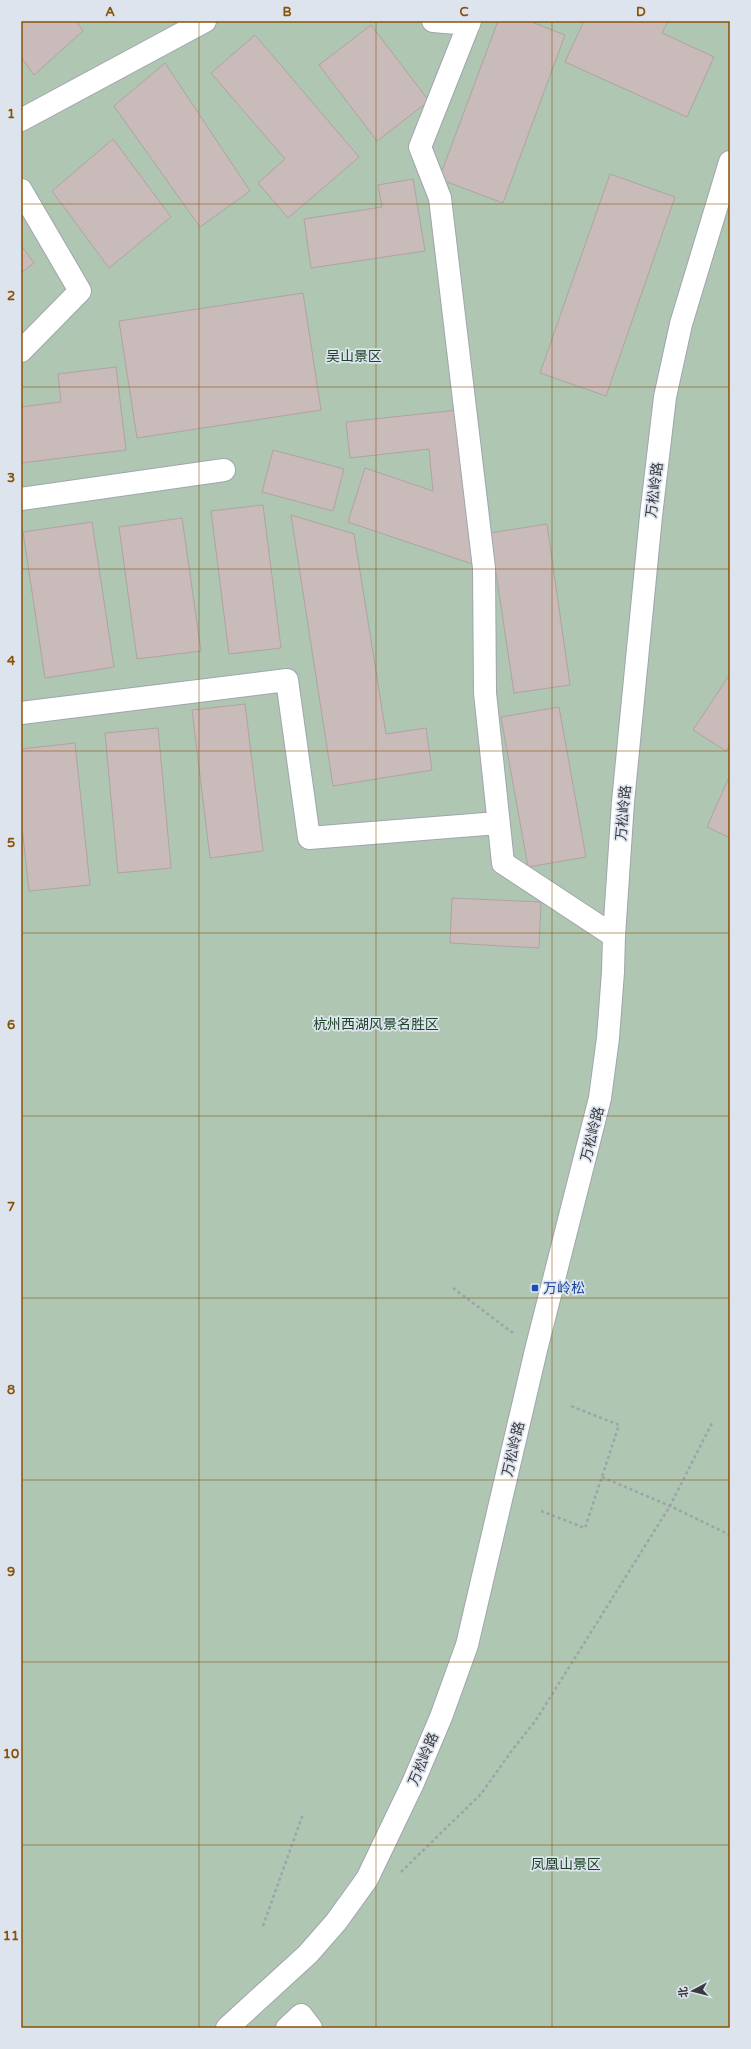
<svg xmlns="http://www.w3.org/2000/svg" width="751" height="2049" font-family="'Varela Round','Noto Sans SC',sans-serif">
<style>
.green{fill:#aec6b2}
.building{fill:#c9bbba;stroke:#b0a3a2}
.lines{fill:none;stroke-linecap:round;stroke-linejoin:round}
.minor-casing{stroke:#a0a5af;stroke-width:24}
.path{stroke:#9ea3aa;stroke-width:2.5;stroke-dasharray:3 3;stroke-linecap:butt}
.minor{stroke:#fff;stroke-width:22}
.grid{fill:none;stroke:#895103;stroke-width:1;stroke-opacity:0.55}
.transit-dot{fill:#1a4fb4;stroke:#dee4ee;stroke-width:1.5}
.labels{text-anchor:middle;stroke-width:3.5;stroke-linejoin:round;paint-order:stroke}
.park-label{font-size:14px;fill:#1b4426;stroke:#dee4ee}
.street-label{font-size:14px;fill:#383a3e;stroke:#dee4ee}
.transit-label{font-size:14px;fill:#164399;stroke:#dee4ee;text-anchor:start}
.neatline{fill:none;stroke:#895103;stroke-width:1.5}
.grid-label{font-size:13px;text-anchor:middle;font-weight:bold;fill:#895103}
</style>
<rect width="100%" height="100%" fill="#dee4ee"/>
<path class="green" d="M21,21h709v2007h-709z"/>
<path class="building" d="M21,21h55l7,10 -49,44 -13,-18z
M498,21h31l36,14 -62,168 -64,-24z
M584,21h84l-6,12 52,24 -27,60 -122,-55z
M371,25l58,76 -52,40 -58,-76z
M255,35l104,122 -71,61 -30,-35 27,-24 -74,-86z
M165,63l85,128 -50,36 -86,-121z
M113,139l58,78 -62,51 -57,-77z
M610,174l65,23 -69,199 -66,-23z
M413,179l12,72 -114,17 -7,-49 78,-12 -4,-22z
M21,245l13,18 -13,10z
M303,293l18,117 -184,28 -18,-117z
M116,367l10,83 -105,13v-56l40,-5 -3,-28z
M467,409l17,159 -136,-46 17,-54 68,23 -4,-42 -79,9 -4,-36z
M273,450l71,19 -11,42 -71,-19z
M263,505l18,143 -52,6 -18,-143z
M291,515l63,19 32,200 40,-6 6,42 -99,16z
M182,518l19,133 -64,8 -18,-132z
M92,522l22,145 -69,11 -22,-146z
M547,524l23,161 -56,8 -24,-160z
M730,674v71l-4,6 -33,-21z
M245,704l18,147 -53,7 -18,-148z
M559,707l27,150 -58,10 -27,-150z
M158,728l13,140 -53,5 -13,-140z
M75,743l15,142 -61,6 -8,-73v-69z
M730,775v63l-23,-11z
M452,898l89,4 -2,46 -89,-5z"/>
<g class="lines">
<g class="minor-casing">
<path id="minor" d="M433,21l36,3
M470,21l-50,126 20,51 44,370 1,125 18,170 111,73
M21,120l184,-99
M21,190l59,101 -59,60
M21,499l203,-29
M21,713l266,-33 22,158 189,-15
M227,2028l81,-74 28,-32 31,-43 46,-96 28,-66 26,-72 69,-295 64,-252 8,-60 5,-66 1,-36 9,-134 28,-286 14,-119 16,-73 49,-162
M287,2028l14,-13 10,13"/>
</g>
<path class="path" d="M453,1288l60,45
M602,1477l68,29 60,29
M541,1511l44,17 34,-103 -48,-19
M401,1872l80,-78 32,-45 23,-29 134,-214 43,-85
M263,1926l40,-112"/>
<use href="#minor" class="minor"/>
</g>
<path class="grid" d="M199,21v2007M376,21v2007M552,21v2007M21,204h709M21,387h709M21,569h709M21,751h709M21,933h709M21,1116h709M21,1298h709M21,1480h709M21,1662h709M21,1845h709"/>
<rect class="transit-dot" x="531" y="1284" width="8" height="8" rx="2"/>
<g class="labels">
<g class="park-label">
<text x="354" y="361">吴山景区</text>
<text x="376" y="1029">杭州西湖风景名胜区</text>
<text x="566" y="1869">凤凰山景区</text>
</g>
<g class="street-label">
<text transform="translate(654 490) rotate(-83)" y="5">万松岭路</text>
<text transform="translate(623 813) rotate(-85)" y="5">万松岭路</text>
<text transform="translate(592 1134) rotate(-76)" y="5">万松岭路</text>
<text transform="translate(513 1449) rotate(-77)" y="5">万松岭路</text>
<text transform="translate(423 1759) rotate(-67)" y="5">万松岭路</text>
</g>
<g class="transit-label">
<text x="543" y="1293">万岭松</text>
</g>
</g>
<rect width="751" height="2049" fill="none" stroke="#dee4ee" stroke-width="44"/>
<g transform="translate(693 1991) rotate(263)" stroke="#dee4ee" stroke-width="3" paint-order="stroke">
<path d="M0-3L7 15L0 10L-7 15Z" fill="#383a3e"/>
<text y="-6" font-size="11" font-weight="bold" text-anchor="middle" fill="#383a3e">北</text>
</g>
<rect x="22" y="22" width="707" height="2005" class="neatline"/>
<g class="grid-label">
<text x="110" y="16">A</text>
<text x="287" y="16">B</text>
<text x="464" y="16">C</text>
<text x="641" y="16">D</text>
<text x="11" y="118">1</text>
<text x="11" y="300">2</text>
<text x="11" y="482">3</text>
<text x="11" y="665">4</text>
<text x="11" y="847">5</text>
<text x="11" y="1029">6</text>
<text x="11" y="1211">7</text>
<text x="11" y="1394">8</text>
<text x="11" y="1576">9</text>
<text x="11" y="1758">10</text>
<text x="11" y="1940">11</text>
</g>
</svg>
